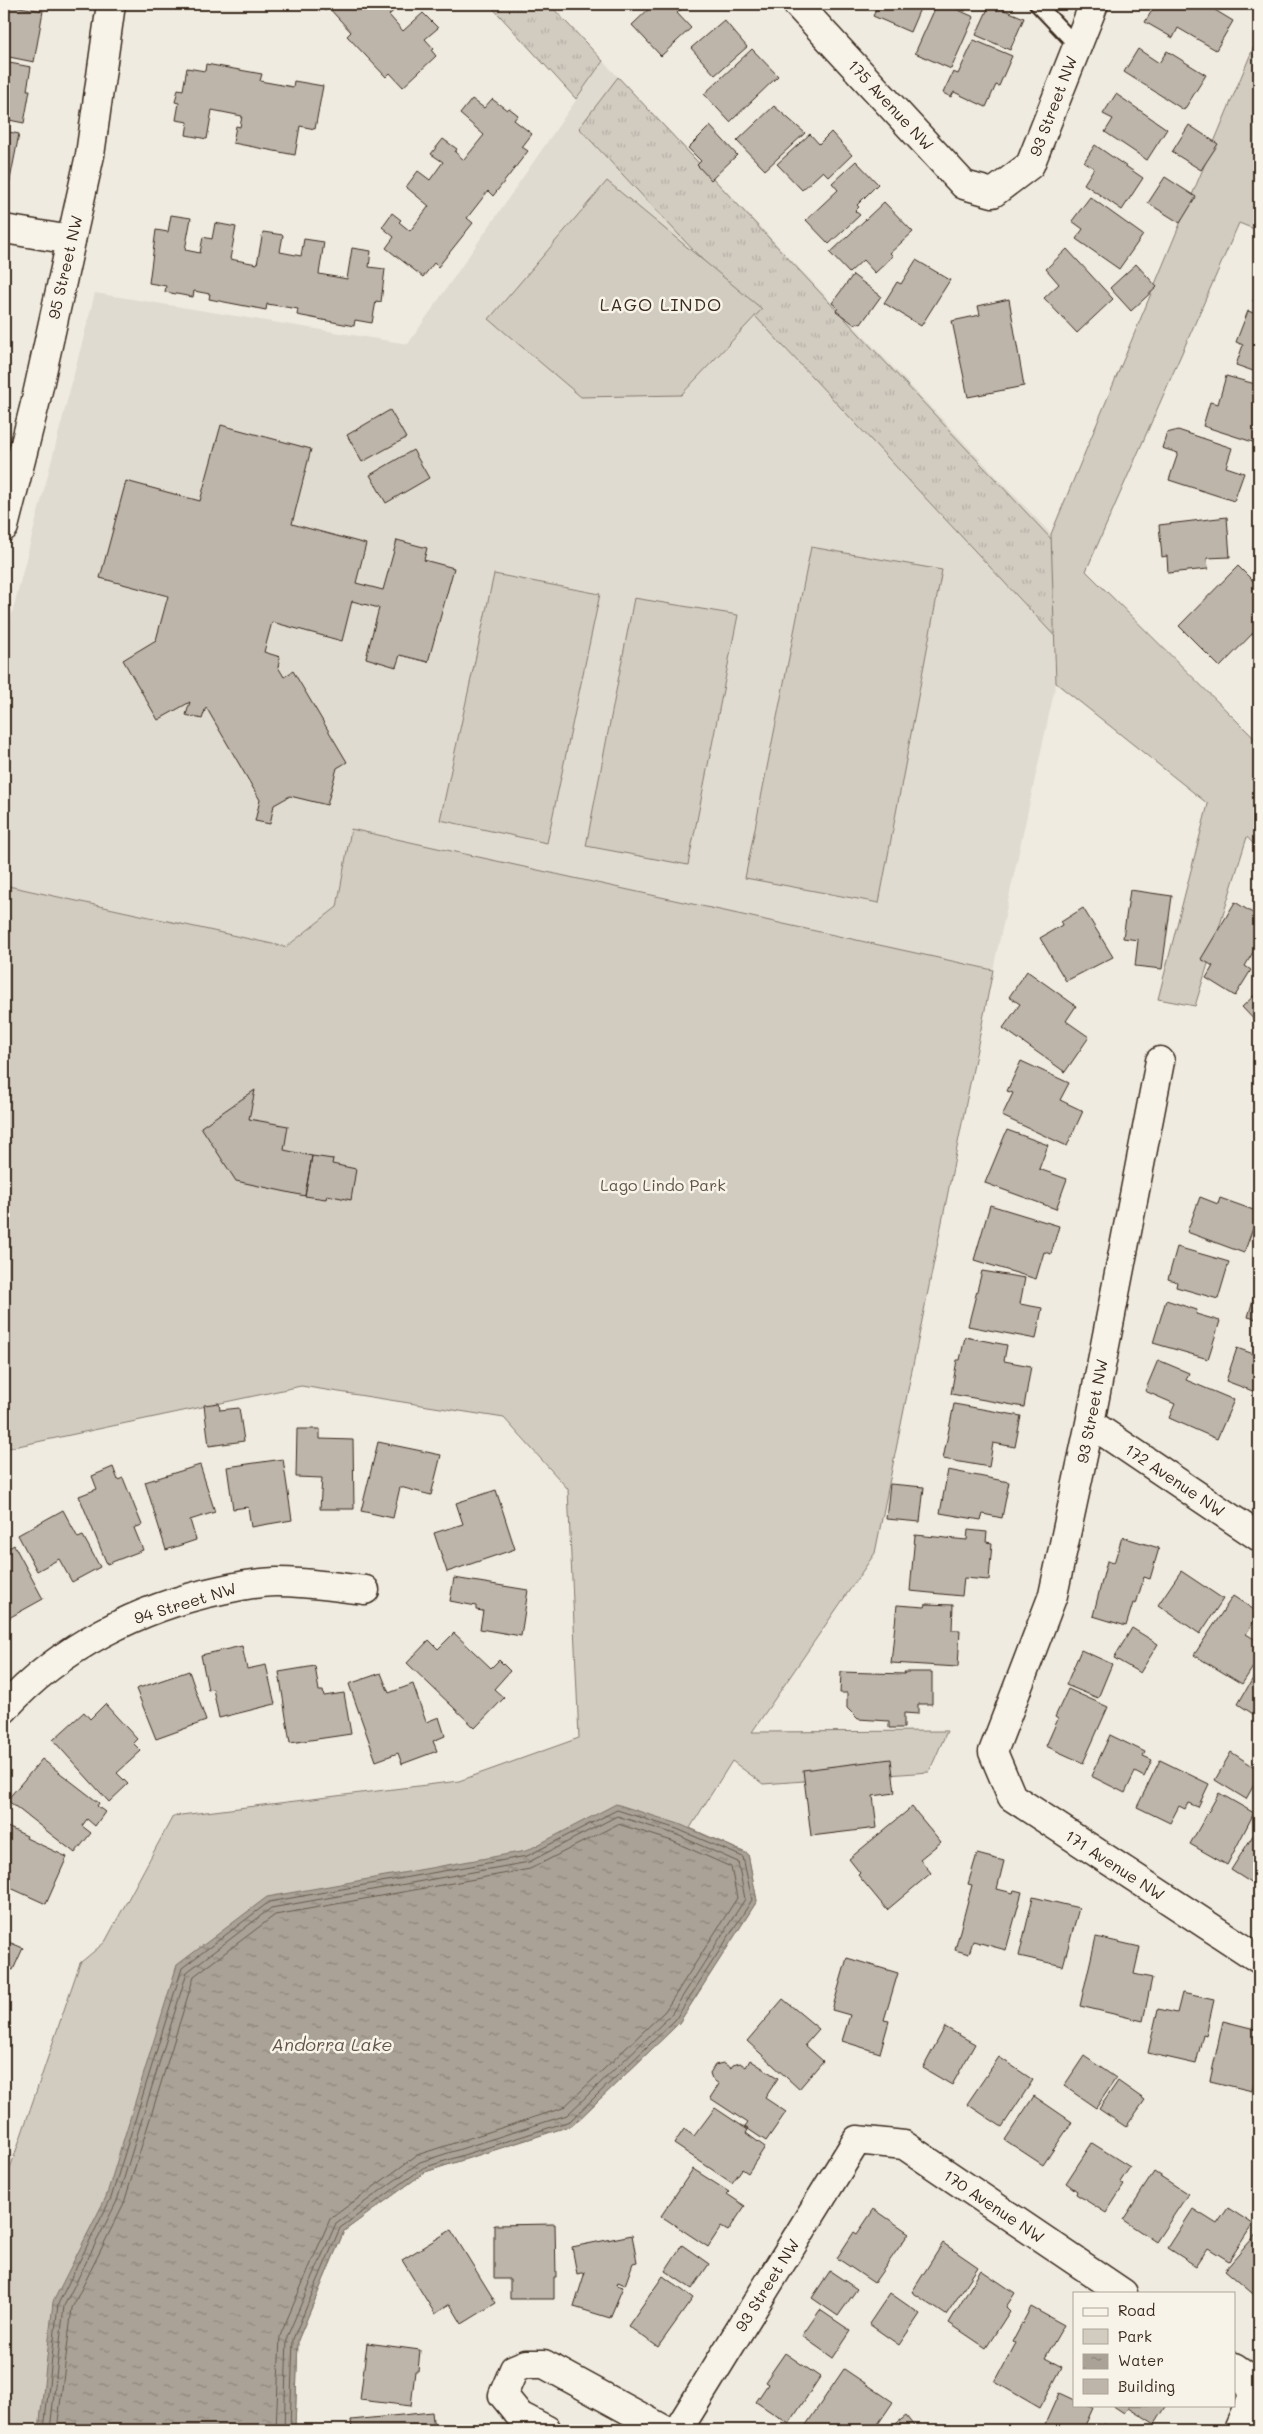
<svg xmlns="http://www.w3.org/2000/svg" width="1263" height="2434" font-family="Mali,sans-serif">
<style>
.built{fill:#e0dbd0}
.grass{fill:url(#grass-tufts);stroke:#867a6f}
.green{fill:#d1cbc0;stroke:#867a6f}
.water{fill:url(#water-ripples);stroke:#7e7266}
.lines{fill:none;stroke-linecap:round;stroke-linejoin:round}
.shore{stroke:#675a4e;stroke-width:1}
.building{fill:#bdb5aa;stroke:#3b2a1e}
.service-casing{stroke:#3b2a1e;stroke-width:18}
.minor-casing{stroke:#3b2a1e;stroke-width:31}
.tertiary-casing{stroke:#3b2a1e;stroke-width:31}
.service{stroke:#f7f3e8;stroke-width:14}
.minor{stroke:#f7f3e8;stroke-width:28}
.tertiary{stroke:#f7f3e8;stroke-width:28}
.labels{text-anchor:middle;stroke-width:5;stroke-linejoin:round;paint-order:stroke}
.street-label{font-size:16px;fill:#3b2a1e;stroke:#f7f3e8}
.park-label{font-size:16px;fill:#605246;stroke:#f7f3e8}
.neighbourhood-label{font-size:18px;letter-spacing:1px;fill:#3b2a1e;stroke:#f7f3e8}
.water-label{font-size:18px;font-style:italic;fill:#625448;stroke:#f7f3e8}
</style>
<defs>
<pattern id="grass-tufts" width="24" height="20" patternUnits="userSpaceOnUse" patternTransform="scale(1.25)"><rect width="24" height="20" fill="#d1cbc0"/><path d="M3 7l-1-3M5 7V3M7 7l1-3M15 17l-1-3M17 17v-4M19 17l1-3" fill="none" stroke="#b4aea5"/></pattern>
<pattern id="water-ripples" width="26" height="14" patternUnits="userSpaceOnUse" patternTransform="scale(1.25)"><rect width="26" height="14" fill="#aaa296"/><path d="M2 4q2-2 4 0t4 0M15 11q2-2 4 0t4 0" fill="none" stroke="#8c847a"/></pattern>
</defs>
<rect width="100%" height="100%" fill="#efebe0"/>
<filter id="ink" filterUnits="userSpaceOnUse"><feTurbulence type="fractalNoise" baseFrequency=".02" numOctaves="2"/><feDisplacementMap in="SourceGraphic" scale="10" xChannelSelector="R" yChannelSelector="G"/><feConvolveMatrix kernelMatrix="1 2 1 2 8 2 1 2 1" color-interpolation-filters="sRGB"/></filter>
<g filter="url(#ink)">
<path class="built" d="M603,61l448,473 5,149 -63,287 -25,-6 -625,-94 -6,37 -51,40 -282,-62v-241l91,-351 313,51z"/>
<path class="grass" d="M489,4h60l54,57 -27,38z
M618,77l633,675 -13,80 -659,-704z"/>
<path class="green" d="M1259,34v153l-6,15 6,2v27l-20,-8 -153,348 173,172v107l-12,-13 -52,169 -37,-7 50,-195 -152,-121 -5,-149z
M607,181l155,128 -81,86 -100,2 -92,-78z
M811,547l131,23 -63,333 -134,-25z
M494,574l106,20 -53,249 -107,-23z
M634,598l104,17 -50,250 -102,-19z
M351,829l642,141 -118,583 -123,179 195,-1 -18,41 -166,12 -31,-23 -42,67 58,26 9,47 -78,122 -106,102 -148,47 -81,59 -46,109 -3,90h-291v-244l76,-223 25,-21 68,-126 286,-35 120,-43 -11,-249 -64,-71 -203,-32 -297,63v-564l282,62 51,-40z"/>
<path class="water" d="M616,1804l63,20 69,30 9,47 -78,122 -106,102 -148,47 -81,59 -46,109 -3,90h-256l14,-128 53,-105 71,-232 90,-68 259,-46z"/>
<g class="lines">
<path class="shore" d="M44,2430l14,-126 53,-106 71,-230 87,-66 258,-46 90,-46 60,19 66,28 9,43 -77,120 -105,101 -147,47 -83,60 -47,111 -3,91
M50,2430l14,-124 53,-105 70,-229 84,-64 258,-46 88,-46 58,18 63,28 7,37 -75,117 -103,99 -147,47 -84,61 -49,114 -3,93
M57,2430l15,-122 52,-105 70,-227 81,-61 255,-46 88,-45 54,17 59,26 6,31 -72,113 -102,97 -146,47 -87,64 -50,117 -4,94"/>
</g>
<path class="building" d="M318,4h80l2,1 -11,10 14,16 20,-18 15,15 -13,11 9,10 -2,2 4,5 -33,31 -13,-14 -4,4 -39,-41 4,-4 -23,-25 -3,4z
M654,4h33l-10,9 14,15 -30,28 -29,-31z
M879,4h43l-12,28 -37,-16z
M937,4h8l29,13 -23,52 -36,-16z
M948,4h20l-3,7z
M990,4l34,14 -14,32 -34,-15z
M1156,4h18l8,5 3,-5h20l28,17 -17,29 -38,-22 -5,10 -28,-16z
M7,5l36,6 -9,51 -30,-6v-33z
M724,20l23,27 -32,28 -24,-27z
M974,40l38,16 -13,30 -3,-1 -10,22 -32,-15 -3,5 -8,-4 10,-21 5,2z
M752,49l26,27 -48,46 -26,-28z
M1138,49l21,14 8,-12 39,24 -22,35 -60,-38z
M4,62l27,5 -4,23h3l-6,33 -20,-4z
M206,64l56,10 -2,7 33,6 1,-6 29,5 -8,43 -15,-3 -5,29 -62,-12 3,-17 4,1 2,-11 -30,-6 -5,29 -21,-4 2,-13 -12,-2 3,-17 -4,-1 3,-13 5,1 4,-22 18,3z
M1116,94l51,35 -20,31 -42,-28 8,-13 -10,-5z
M472,99l12,9 8,-9 15,11 2,-2 9,7 -4,5 18,14 -10,13 6,4 -35,45 -5,-5 -21,27 6,5 -35,44 -4,-4 -11,14 -37,-29 8,-11 -12,-10 10,-14 9,7 -2,2 11,9 19,-25 -23,-19 12,-16 12,9 13,-18 -12,-8 12,-15 14,10 -2,3 9,8 20,-25 -24,-21z
M774,106l31,27 -40,37 -28,-29z
M1189,125l29,19 -17,26 -29,-18z
M710,126l27,29 -26,25 -14,-15 4,-4 -13,-13z
M4,131l15,3 -10,51 -5,-1z
M831,132l21,23 -23,22 -6,-6 -21,19 -25,-26 33,-30 9,10z
M1095,145l48,33 -21,32 -38,-26 10,-16 -10,-6z
M856,161l22,23 -21,21 2,2 -4,4 5,4 -31,29 -23,-24 32,-30 -6,-7z
M1165,177l31,20 -16,26 -32,-20z
M1090,197l53,38 -24,34 -43,-30 7,-10 -11,-8z
M884,202l29,30 -23,21 3,3 -18,17 -12,-13 -14,13 -19,-20z
M171,215l20,3 -6,32 15,3 3,-16 9,2 3,-16 21,4 -6,32 27,5 6,-32 20,3 -3,17 21,4 3,-17 20,3 -5,32 28,5 5,-31 19,3 -2,16 16,2 -4,33 -5,-1 -4,22 -17,-3 -1,6 -57,-11 1,-6 -31,-5 -1,6 -57,-11 1,-5 -16,-3 -1,6 -28,-5 1,-6 -17,-3 7,-53 12,2z
M1067,249l46,50 -36,34 -33,-35 15,-14 -13,-15z
M916,260l34,20 -29,46 -37,-23 13,-21 4,2z
M1136,264l21,23 -26,24 -21,-23z
M853,275l28,21 -20,28 -4,-2 -2,3 -19,-14 2,-3 -6,-5z
M1259,284v20l-6,-3z
M1009,299l15,87 -56,11 -16,-76 28,-6 -2,-9z
M1248,311l11,4v58l-23,-8 7,-20 -7,-3z
M1226,376l33,9v59l-56,-18 7,-24 8,2z
M390,410l16,28 -44,24 -15,-27z
M221,425l90,24 -19,75 74,20 -10,39 27,7 14,-50 30,8 -3,12 30,8 -26,94 -28,-7 -4,12 -30,-9 13,-50 -27,-7 -10,40 -70,-19 -8,30 16,5 -2,10 6,10 9,-6 54,91 -10,6 -10,37 -37,-9 -16,9 -4,19 -15,-3 5,-21 -54,-93 -4,12 -16,-4 4,-13 -32,18 -35,-60 33,-20 12,-44 -68,-18 26,-97 74,20z
M1178,430l54,18 -6,19 18,6 -10,28 -65,-21 9,-27 -16,-5 5,-15z
M413,450l16,28 -43,25 -16,-28z
M1227,517l3,40 -23,1 1,11 -40,4 -1,-17 -5,1 -3,-32z
M1238,566l21,21v16l-2,3 2,2v19l-39,40 -41,-41z
M1130,890l42,6 -10,73 -27,-3 3,-26 -15,-2z
M1235,902l24,15v25l-14,24 6,4 -16,26 -29,-18 7,-12 -12,-7z
M1083,908l30,49 -47,24 -26,-43 22,-13 -1,-3z
M1027,971l49,35 -10,15 23,16 -24,35 -62,-44 17,-24 -11,-7z
M1259,991v34l-17,-18z
M1021,1061l48,22 -9,17 23,11 -16,35 -65,-30 11,-23 -6,-2z
M255,1090l-6,29 39,7 -4,24 28,6 -7,40 -69,-15 -35,-54z
M1007,1130l41,15 -9,24 28,10 -11,30 -71,-26z
M312,1156l21,3 -1,5 24,5 -5,31 -24,-5 -1,4 -21,-3z
M1200,1197l18,7 2,-6 39,14 -15,41 -57,-21z
M990,1205l69,21 -8,28 -7,-2 -8,27 -62,-19z
M1177,1247l52,15 -11,37 -42,-12 1,-5 -9,-3z
M982,1271l43,7 -5,26 22,4 -6,31 -68,-13z
M1257,1286l2,1v33l-11,-3z
M1166,1300l31,10 -1,4 24,7 -12,38 -55,-16z
M965,1337l42,8 -3,16 27,5 -7,41 -73,-13 6,-34h3z
M1237,1348l22,8 -1,37 -32,-12z
M1158,1360l31,13 -3,7 48,20 -17,39 -48,-21 6,-14 -30,-13z
M219,1403l1,7 19,-2 5,33 -35,5 -5,-41z
M954,1404l67,12 -6,31 -22,-4 -4,24 -46,-8z
M297,1429h23v10l33,1 1,69h-34l2,-31 -26,-1z
M378,1442l63,13 -10,40 -31,-8 -7,31 -32,-7z
M283,1459l9,61 -41,7 -3,-20 -15,2 -6,-42z
M200,1465l15,47 -25,8 6,20 -30,10 -21,-68z
M113,1467l5,13 5,-2 19,47 -8,3 9,22 -36,14 -28,-68 18,-7 -5,-13z
M948,1470l61,12 -7,36 -19,-4 -2,6 -41,-7z
M890,1484l34,3 -4,35 -34,-3z
M496,1490l19,59 -68,23 -13,-39 29,-9 -7,-21z
M63,1510l15,28 5,-2 17,31 -28,15 -13,-23 -22,12 -19,-36z
M968,1530l19,2 -1,10 6,1 -3,37 -25,-2 -2,18 -52,-5 5,-56 52,5z
M1122,1537l37,11 -9,31 -6,-2 -8,27 -3,-1 -7,23 -33,-10 14,-55 7,2z
M6,1543l3,5 5,-3 29,54 -36,20 -3,-7z
M1181,1571l42,28 -23,35 -42,-29z
M454,1578l74,12 -7,46 -41,-7 3,-18 -7,-1v-4l-26,-5z
M1233,1596l26,17 -13,21 13,8v16l-17,26 -48,-29z
M926,1604l27,1 -1,25h8l-2,37 -67,-4 6,-58 28,2z
M1132,1628l26,16 -18,29 -26,-15z
M454,1633l37,35 8,-8 11,11 -16,18 10,9 -29,30 -68,-65 22,-23 9,9z
M242,1646l5,23 19,-4 9,39 -56,14 -6,-29 -5,1 -7,-35z
M1081,1650l31,14 -14,34 -32,-13z
M315,1666l4,25h4l1,5 20,-3 7,41 -61,9 -11,-71z
M1259,1668v50l-21,-14z
M189,1671l17,50 -50,18 -20,-50z
M841,1672l64,2 -1,-2h28v32h-14v10l-14,-1v15h-15v-7l-31,-2 -11,-11v-15h-7z
M381,1673l8,20 24,-9 13,38 13,-5 6,19 -12,5 4,10 -35,13 -4,-11 -22,8 -27,-77z
M1068,1689l40,18 -25,56 -37,-17 12,-27 -3,-2z
M105,1704l32,35 -4,4 8,8 -24,22 11,11 -19,18 -56,-62 31,-28 6,7z
M1110,1735l35,17 -2,4 9,4 -8,17 -9,-5 -10,21 -34,-17z
M1231,1752l28,18v6l-13,23 -31,-19z
M42,1759l57,44 -2,3 8,6 -10,14 -8,-7 -5,7 9,7 -16,20 -68,-53z
M891,1759l4,34 -22,3 4,32 -66,8 -8,-66z
M1160,1760l49,24 -11,23 -10,-4 -3,6 -6,-3 -9,17 -33,-16z
M1219,1793l35,20 -27,52 -37,-21z
M912,1807l29,35 -21,17 11,14 -44,37 -29,-35 2,-2 -11,-14z
M5,1826l22,10 -1,2 41,19 -21,47 -42,-19z
M1259,1826v49l-6,9 -22,-14z
M977,1854l27,7 -7,28 16,4 1,-3 8,2 -16,58 -33,-9 -4,13 -14,-4 17,-65 -4,-1z
M1033,1897l46,11 -16,58 -44,-10z
M1096,1937l44,10 -6,27 18,4 -9,43 -63,-15z
M4,1940l19,8 -10,22 -4,-1 -5,11z
M847,1958l51,15 -14,47 5,1 -9,32 -38,-12 8,-26 -18,-5z
M1182,1993l32,7 -8,35 -3,-1 -7,30 -48,-11 10,-44 19,4z
M783,1999l36,30 -14,16 18,16 -24,28 -52,-48z
M1223,2021l36,9 -4,19 4,1v7l-7,34 -42,-10z
M945,2027l30,17 -23,41 -29,-17z
M1084,2056l32,22 -20,30 -32,-22z
M999,2057l34,23 -31,47 -35,-23z
M750,2060l28,18 -13,20 21,14 -20,29 -21,-14 3,-4 -38,-25 9,-14 -7,-5 -2,-6 5,-8 8,-2 8,5 2,-3 7,-2 6,4z
M1118,2081l27,19 -19,27 -27,-18z
M1034,2096l38,26 -29,43 -38,-25z
M715,2108l33,22 -2,3 19,14 -17,26 -6,-4 -10,14 -58,-39 10,-15 10,7z
M1092,2143l38,24 -10,15 4,3 -18,28 -30,-19 1,-3 -11,-8z
M693,2169l36,23 -2,2 18,12 -17,25 -7,-4 -13,20 -47,-31z
M1154,2172l34,22 -32,48 -33,-22z
M1228,2208l25,16 -24,37 -21,-13 -12,18 -28,-18 25,-39 24,15z
M874,2209l35,24 -35,50 -37,-25 17,-26 3,2z
M555,2224l1,53h-2v22h-44v-20h-16v-54z
M451,2230l45,73 -34,21 -12,-20 -15,10 -33,-54z
M1259,2231v68l-34,-29z
M632,2235l5,27 -4,1 -8,22 -7,-3 -1,3 6,2 -13,31 -36,-11 11,-35 -8,2 -5,-27z
M943,2243l35,24 -32,48 -34,-23z
M682,2245l27,19 -17,25 -27,-18z
M981,2270l34,23 -9,14 4,4 -24,37 -37,-25z
M830,2271l27,18 -19,27 -26,-18z
M663,2276l30,22 -35,49 -30,-21z
M890,2293l30,21 -21,31 -30,-21z
M1031,2307l33,18 -19,33 17,9 -22,41 -45,-26 21,-39 -3,-2z
M820,2310l31,21 -18,27 -31,-22z
M367,2343l53,7 -2,21h-3l-4,35 -51,-6z
M785,2353l35,24 -31,47 -33,-22 12,-18 -3,-2z
M844,2369l49,33 -19,28 -20,-2 -47,2 -3,-2z
M1059,2393l15,7v5h12l7,3 -10,22h-24l-14,-6z
M1112,2405h55l-12,19 -27,-17 -4,6z
M432,2412l2,18h-82l-1,-10z
M906,2416l11,14h-29z
M1104,2424l13,6h-16z"/>
<g class="lines">
<g class="service-casing">
<path id="service" d="M1037,4l40,42"/>
</g>
<g class="minor-casing">
<path id="minor" d="M797,4l167,181 29,8 37,-28 64,-161
M4,229l67,11
M1160,1061l-70,362 -37,172 -60,157 19,45 247,162
M1090,1423l169,114
M4,1709c56,-62 136,-102 217,-119 18,-4 38,-8 56,-8 30,0 59,5 88,8
M1234,2367l10,7 9,22 -15,34
M547,2430l-27,-14 -17,-21 11,-26 12,-5h18l121,66
M678,2430l179,-290 47,5 219,148"/>
</g>
<g class="tertiary-casing">
<path id="tertiary" d="M4,527l31,-123 55,-249 21,-151"/>
</g>
<use href="#service" class="service"/>
<use href="#minor" class="minor"/>
<use href="#tertiary" class="tertiary"/>
</g>
</g>
<g class="labels">
<g class="street-label">
<text transform="translate(891 105) rotate(47)" y="6">175 Avenue NW</text>
<text transform="translate(1053 106) rotate(-69)" y="6">93 Street NW</text>
<text transform="translate(65 267) rotate(-77)" y="6">95 Street NW</text>
<text transform="translate(1092 1411) rotate(-79)" y="6">93 Street NW</text>
<text transform="translate(1175 1480) rotate(34)" y="6">172 Avenue NW</text>
<text transform="translate(185 1603) rotate(-17)" y="6">94 Street NW</text>
<text transform="translate(1115 1865) rotate(33)" y="6">171 Avenue NW</text>
<text transform="translate(994 2206) rotate(34)" y="6">170 Avenue NW</text>
<text transform="translate(767 2285) rotate(-58)" y="6">93 Street NW</text>
</g>
<g class="park-label">
<text x="663" y="1191">Lago Lindo Park</text>
</g>
<g class="neighbourhood-label">
<text x="661" y="311">LAGO LINDO</text>
</g>
<g class="water-label">
<text x="332" y="2051">Andorra Lake</text>
</g>
</g>
<rect width="1263" height="2434" fill="none" stroke="#f7f3e8" stroke-width="20"/>
<rect x="10" y="10" width="1243" height="2414" fill="none" stroke="#3b2a1e" stroke-width="2" filter="url(#ink)"/>
<rect x="1073" y="2292" width="162" height="115" fill="#f7f3e8" stroke="#aca397"/>
<rect x="1083" y="2308" width="25" height="8" fill="#f7f3e8" stroke="#aca397"/>
<text x="1118" y="2316" font-size="15" fill="#3b2a1e">Road</text>
<rect x="1083" y="2329" width="25" height="15" fill="#d1cbc0" stroke="#aca397"/>
<text x="1118" y="2342" font-size="15" fill="#3b2a1e">Park</text>
<rect x="1083" y="2354" width="25" height="15" fill="url(#water-ripples)" stroke="#aca397"/>
<text x="1118" y="2366" font-size="15" fill="#3b2a1e">Water</text>
<rect x="1083" y="2379" width="25" height="15" fill="#bdb5aa" stroke="#aca397"/>
<text x="1118" y="2392" font-size="15" fill="#3b2a1e">Building</text>
</svg>
